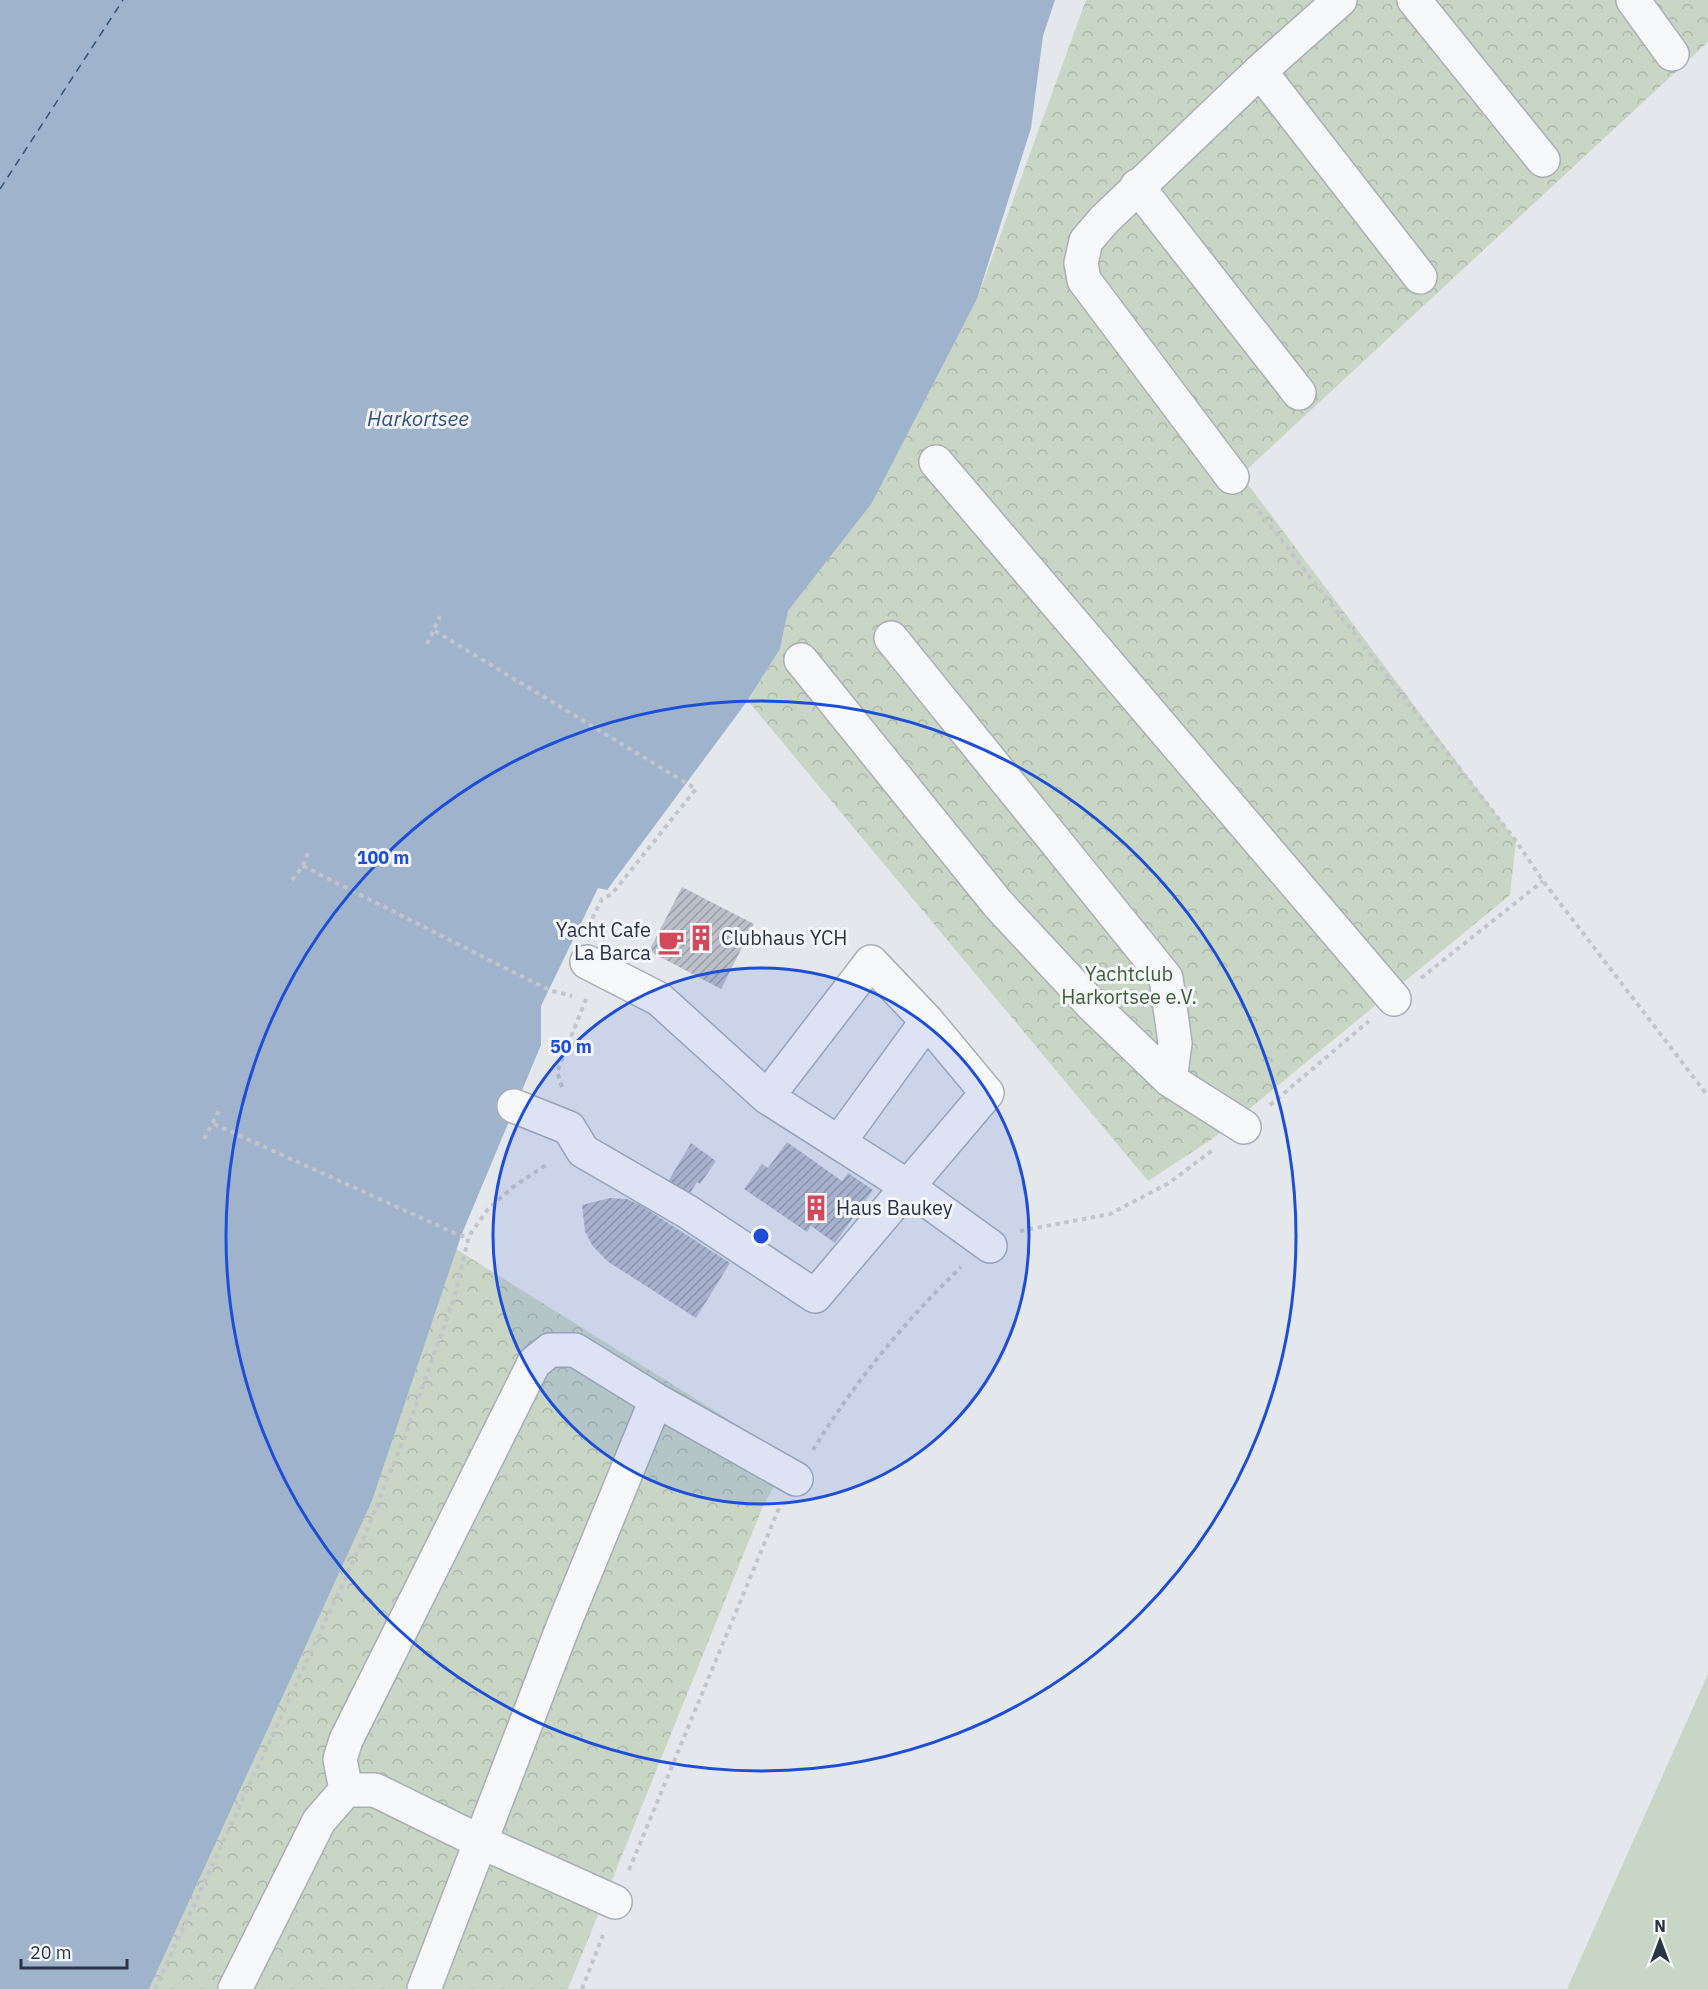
<svg xmlns="http://www.w3.org/2000/svg" width="1708" height="1989" font-family="'IBM Plex Sans',sans-serif">
<style>
.grass{fill:#c9d6c5}
.park{fill:url(#park-crowns)}
.water{fill:#9fb4cc}
.lines{fill:none;stroke-linecap:round;stroke-linejoin:round}
.ferry{stroke:#34527a;stroke-width:1.5;stroke-dasharray:8 6;stroke-linecap:butt}
.building{fill:url(#building-hatch)}
.minor-casing{stroke:#a9aeb7;stroke-width:36}
.path{stroke:#c2c5cb;stroke-width:4;stroke-dasharray:4.5 4.5;stroke-linecap:butt}
.minor{stroke:#f7f8fa;stroke-width:33}
.ring{fill:none;stroke:#1d4ed8;stroke-width:3}
.labels{text-anchor:middle;stroke-width:6;stroke-linejoin:round;paint-order:stroke}
.poi-label{font-size:20px;fill:#2b3445;stroke:#f4f6f9;text-anchor:start}
.park-label{font-size:20px;fill:#3f6138;stroke:#f4f6f9}
.water-label{font-size:21px;font-style:italic;fill:#34527a;stroke:#f4f6f9}
.centre{fill:#1d4ed8;stroke:#f4f6f9;stroke-width:3}
.ring-label{font-size:18px;text-anchor:middle;font-weight:bold;fill:#1d4ed8;stroke:#f4f6f9;stroke-width:6;stroke-linejoin:round;paint-order:stroke}
</style>
<defs>
<pattern id="park-crowns" width="20" height="18" patternUnits="userSpaceOnUse" patternTransform="scale(1.5)"><rect width="20" height="18" fill="#c9d6c5"/><path d="M2 6a3 3 0 1 1 6 0M12 15a3 3 0 1 1 6 0" fill="none" stroke="#adb8ab"/></pattern>
<pattern id="building-hatch" width="6" height="6" patternUnits="userSpaceOnUse" patternTransform="scale(1.5)"><rect width="6" height="6" fill="#bbc0ca"/><path d="M-1 1l2-2M0 6l6-6M5 7l2-2" fill="none" stroke="#989da6"/></pattern>
</defs>
<rect width="100%" height="100%" fill="#e4e7ec"/>
<path class="grass" d="M1708,1674v315h-141z"/>
<path class="park" d="M1086,0h622v42l-467,433 275,366 -6,54 -295,242 -67,44 -400,-480 32,-52 8,-38 84,-108 105,-204z
M456,1249l334,209 -27,48 -195,483h-419l223,-488z"/>
<path class="water" d="M0,0h1055l-12,36 -12,92 -54,171 -105,204 -84,108 -8,38 -32,51 -141,190 -9,-2 -57,118v39l-80,191 -89,265 -223,488h-149z"/>
<g class="lines">
<path class="ferry" d="M0,189l123,-189"/>
</g>
<path class="building" d="M682,887l72,37 -33,65 -72,-38z
M787,1142l55,39 6,-8 25,17 -38,53 -24,-17 -4,6 -63,-43 18,-25 6,4z
M691,1143l25,18 -16,23 -3,-2 -14,22 -20,-14z
M610,1198l17,1 15,7 88,57 -34,55 -89,-57 -15,-16 -7,-14 -3,-26z"/>
<g class="lines">
<g class="minor-casing">
<path id="minor" d="M1414,0l129,160
M1633,0l39,54
M1260,71l160,206
M1137,186l162,207
M936,462l458,537
M1232,477l-148,-197 -3,-17 5,-22 18,-21 156,-149 80,-71
M891,638l275,340 9,65 -5,37
M801,660l197,244 93,100 79,76 74,47
M587,962l72,37 108,98 140,89 83,60
M514,1106l55,22 14,23 105,61 127,84 172,-203 -60,-72 -56,-59 -104,135
M839,1142l88,-121
M346,1790l-6,-31 6,-19 188,-377 16,-13h25l81,50 140,79
M235,1989l84,-168 27,-31h29l106,52 134,60
M424,1989l140,-365 92,-224"/>
</g>
<path class="path" d="M1253,504l263,337 27,40 165,215
M435,631l261,158 -84,105 -10,5 -14,28
M427,644l13,-28
M303,866l246,124 23,6
M292,880l11,-14 5,-13
M1421,978l122,-97
M562,1087l-5,-15 29,-73
M1270,1105l99,-84
M214,1124l247,112h8
M204,1139l16,-30
M1020,1231l90,-17 59,-31 45,-34
M813,1450c40,-66 92,-129 148,-183
M629,1870l150,-362
M155,1989l206,-445 44,-108 50,-141 14,-59 19,-27 25,-22 36,-24
M582,1989l21,-54"/>
<use href="#minor" class="minor"/>
</g>
<circle cx="761" cy="1236" r="268" fill="#1d4ed8" fill-opacity=".12"/>
<g class="ring">
<circle cx="761" cy="1236" r="268"/>
<circle cx="761" cy="1236" r="535"/>
</g>
<defs>
<g id="building-bare" transform="scale(2.07)"><path d="M-4-6H4V6H1V3H-1V6H-4ZM-2.5-4.3h1.7v1.8h-1.7ZM.8-4.3h1.7v1.8H.8ZM-2.5-1h1.7V.8h-1.7ZM.8-1h1.7V.8H.8Z" fill="#d1495b" stroke="#f4f6f9" stroke-width="2.5" paint-order="stroke"/></g>
<g id="cafe-bare" transform="scale(2.07)"><path d="M-5.5-4.5H6V0H3Q3 3.5 0 3.5H-2.5Q-5.5 3.5-5.5 0ZM3-3.2v2h1.7v-2ZM-6 4.5H4V6H-6Z" fill="#d1495b" stroke="#f4f6f9" stroke-width="2.5" paint-order="stroke"/></g>
</defs>
<g fill-rule="evenodd">
<use href="#building-bare" x="701" y="938"/>
<use href="#cafe-bare" x="671" y="942"/>
<use href="#building-bare" x="816" y="1208"/>
</g>
<g class="labels">
<g class="poi-label">
<text x="651" y="937" text-anchor="end">Yacht Cafe<tspan x="651" dy="23">La Barca</tspan></text>
<text x="721" y="945">Clubhaus YCH</text>
<text x="836" y="1215">Haus Baukey</text>
</g>
<g class="park-label">
<text x="1129" y="981">Yachtclub<tspan x="1129" dy="23">Harkortsee e.V.</tspan></text>
</g>
<g class="water-label">
<text x="418" y="426">Harkortsee</text>
</g>
</g>
<circle cx="761" cy="1236" r="9" class="centre"/>
<g class="ring-label">
<text x="383" y="864">100 m</text>
<text x="571" y="1053">50 m</text>
</g>
<g transform="translate(1660 1941)" stroke="#f4f6f9" stroke-width="4.5" paint-order="stroke">
<path d="M0-4.5L10 22L0 15L-10 22Z" fill="#2b3445"/>
<text y="-9" font-size="16" font-weight="bold" text-anchor="middle" fill="#2b3445">N</text>
</g>
<path d="M21 1959v9h106v-9" fill="none" stroke="#2b3445" stroke-width="3"/>
<text x="30" y="1959" font-size="18" fill="#2b3445" stroke="#f4f6f9" stroke-width="4.5" paint-order="stroke">20 m</text>
</svg>
